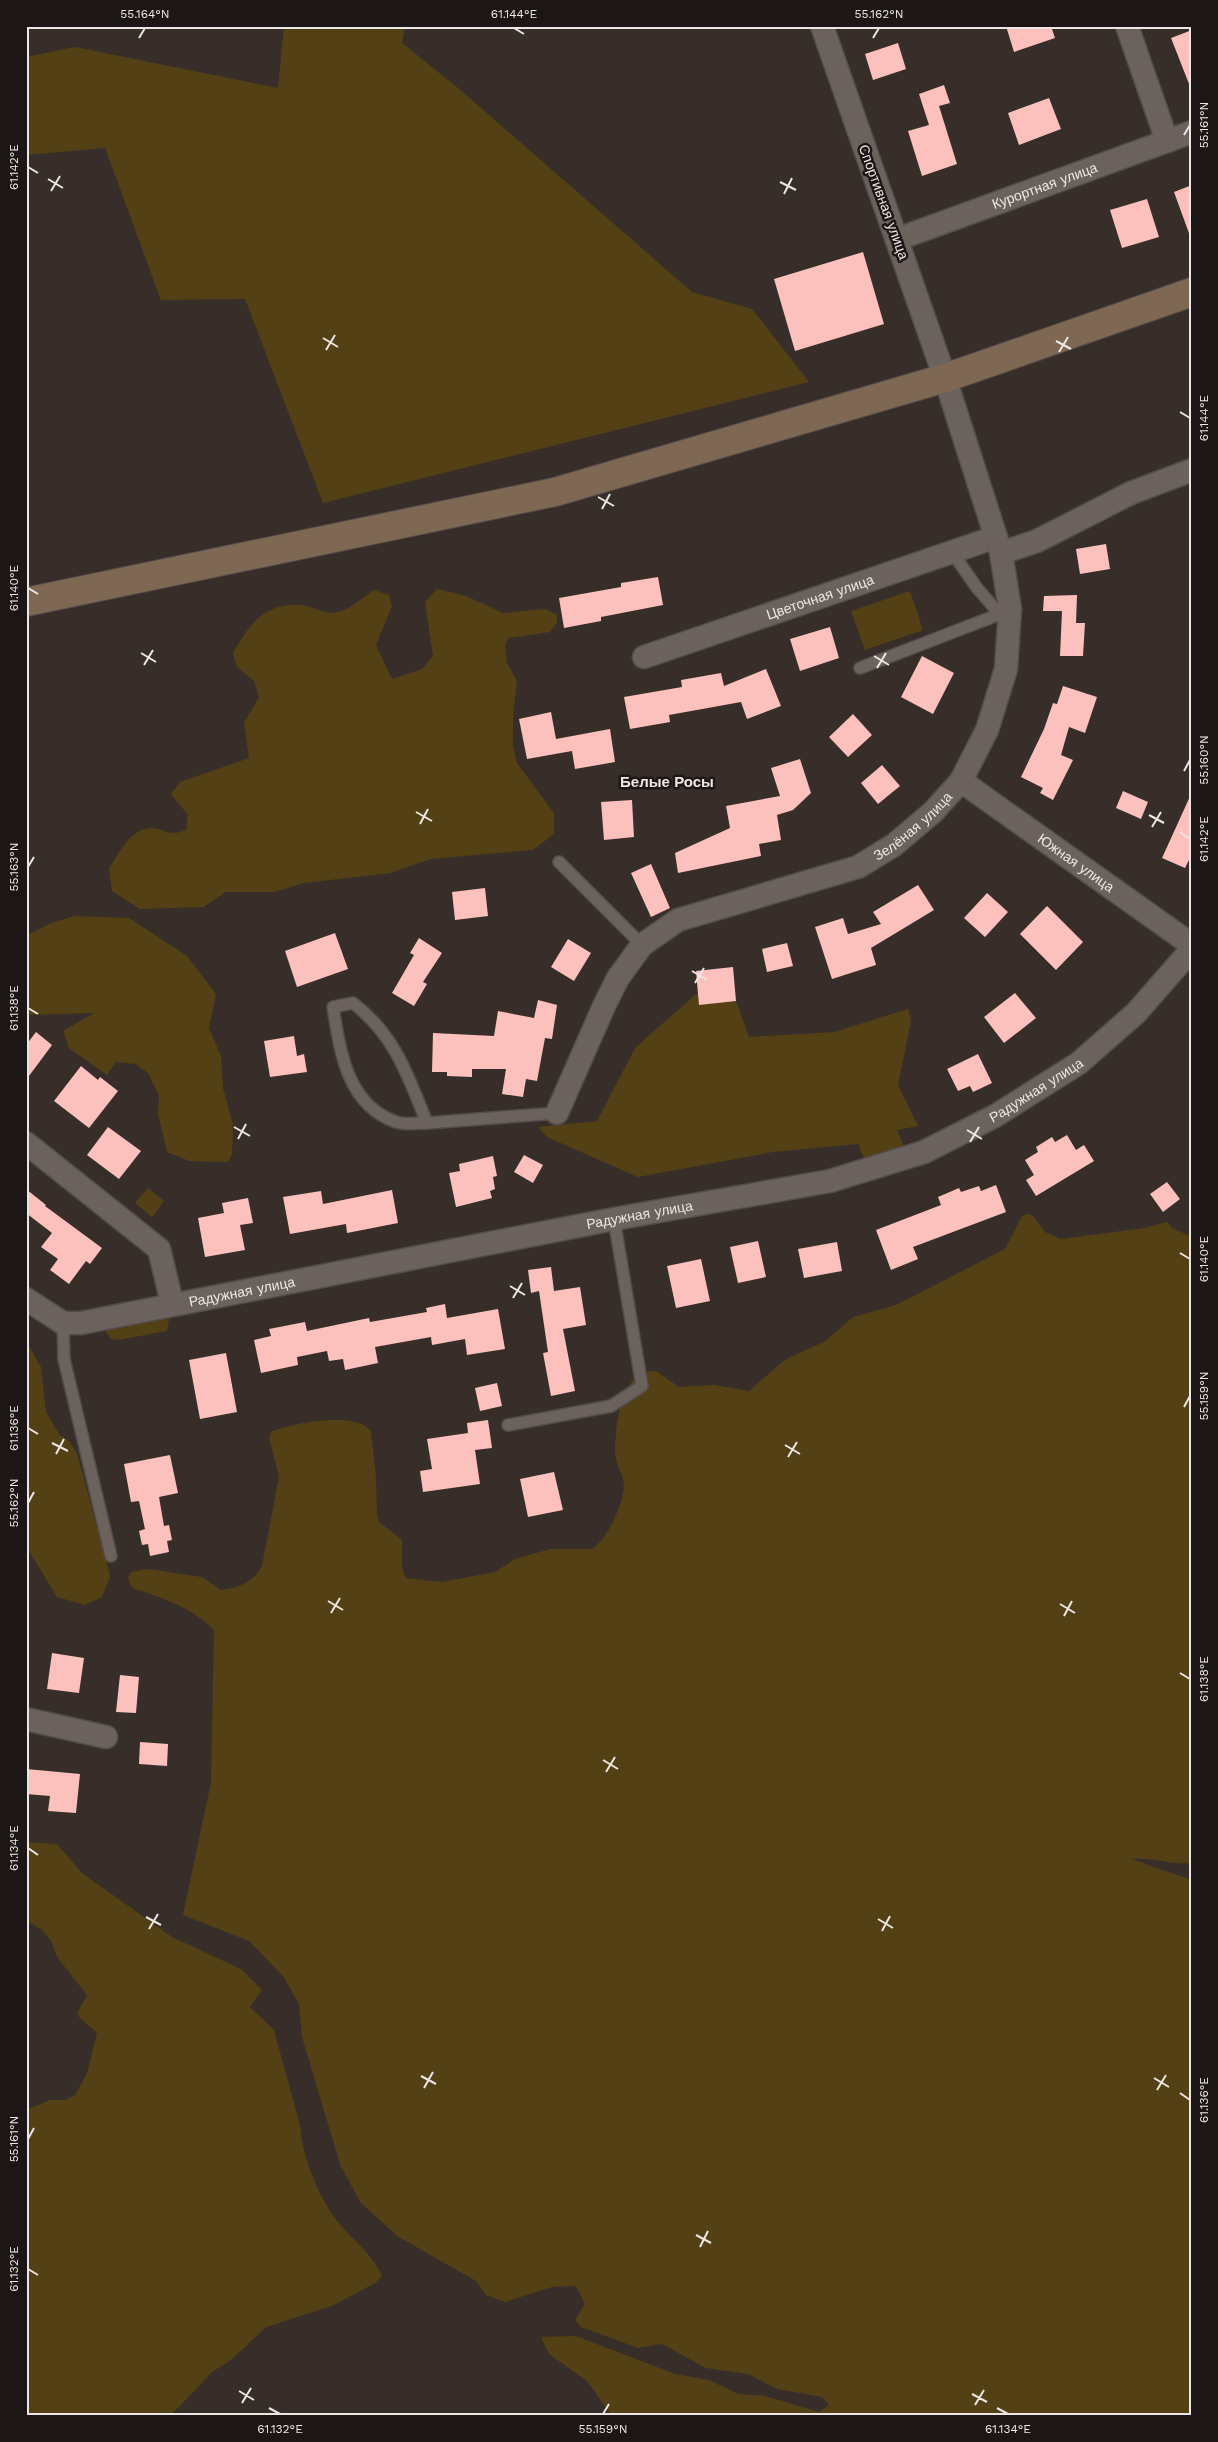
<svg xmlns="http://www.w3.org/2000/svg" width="1218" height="2442" font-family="'Work Sans',sans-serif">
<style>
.green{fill:#534014}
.building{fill:#fcc0bd}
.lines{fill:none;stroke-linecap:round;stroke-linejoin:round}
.service-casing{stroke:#544c49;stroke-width:14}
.minor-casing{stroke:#544c49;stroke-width:25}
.secondary-casing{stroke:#544c49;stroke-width:30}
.service{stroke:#6c625d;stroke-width:11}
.minor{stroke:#6c625d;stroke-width:22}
.secondary{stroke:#7f6853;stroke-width:28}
.ticks{fill:none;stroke:#ece6e4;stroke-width:2}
.labels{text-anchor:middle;stroke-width:5;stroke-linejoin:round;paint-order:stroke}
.street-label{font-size:14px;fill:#ece6e4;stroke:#1c1716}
.neighbourhood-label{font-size:15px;font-weight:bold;fill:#ece6e4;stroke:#1c1716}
.neatline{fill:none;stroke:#ece6e4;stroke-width:2}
.ticks-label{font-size:12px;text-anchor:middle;fill:#ece6e4}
</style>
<rect width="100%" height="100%" fill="#372e2a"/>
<path class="green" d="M284,26h121l-3,17 56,45 234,204 60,17 57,73 -486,121 -78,-204 -84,1 -56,-152 -79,7v-98l49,-10 203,41z
M437,589l29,7 37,17 43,-4 11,6v7l-7,10 -41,6 -4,7 2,18 10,18 -4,35v30l4,17 37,50v21l-21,16 -103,9 -39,14 -87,10 -29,9h-49l-23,15 -63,2 -28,-18 -3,-22c10,-15 19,-38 40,-41 15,-1 18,10 37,2l2,-15 -17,-21 9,-12 69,-24 -5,-35 15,-26 -5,-16 -17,-14 -4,-14c16,-28 31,-50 67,-48 10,0 20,7 30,8 15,1 32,-15 44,-23l15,5 3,11 -16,39 16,34 30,-10 11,-13 -8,-54z
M910,591l13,39 -58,20 -14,-39z
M75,916l54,2 58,38 29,38 -7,34 12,28 2,32 10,37 -1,29 -4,8 -39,-1 -22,-9 -9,-38 1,-19 -11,-22 -13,-9 -19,-2 -9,13 -38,-27 -6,-17 31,-18 -68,2v-79l25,-13z
M696,994l39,4 14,39 85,-5 74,-23 3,12 -13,64 20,41 -21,4 7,18 -38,15 -8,-19 -85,8 -135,25 -91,-40 -9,-10 59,-6 38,-73z
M148,1188l16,13 -12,16 -17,-14z
M1028,1214l5,2 12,16 16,7 83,-11 23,-6 5,6 20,9v626c-21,2 -40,-6 -61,-4l61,21v536h-580l-25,-35 -38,-27 -8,-17 35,-1 99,38 34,6 29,14 27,2 54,16 10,-7 -7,-8 -45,-8 -29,-15 -42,-6 -44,-24 -24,4 -57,-21 -6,-7 10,-16 -9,-18 -24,1 -47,15 -19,-7 -10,-14 -79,-45 -37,-34 -20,-38 -38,-127 -3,-33 -16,-28 -34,-35 -66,-26 28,-133 3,-152c-21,-22 -53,-33 -82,-42l-4,-10 3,-6 17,-3 54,8 19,13c18,-2 32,-8 41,-24l17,-89 -10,-40 2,-5c18,-9 89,-22 100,0l5,45 1,38 2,7 23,18v28l4,10 36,4 53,-10 20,-13 35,-10h41c15,-6 33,-47 33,-63 0,-13 -10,-22 -9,-37 1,-16 2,-36 8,-50 3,-9 10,-19 15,-27l18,-1 23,16 35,-2 35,6 37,-32 38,-17 29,-25 43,-12 109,-56 17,-33z
M171,1308l-4,23 -49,9 -7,-1 -5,-7v-4z
M26,1341l15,26 5,45 13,22 10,7 8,12 31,114 2,10 -8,20 -17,8 -28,-8 -31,-51z
M26,1842l31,2 25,29 90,64 69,32 21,21 -12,17 24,23 26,95c2,32 18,71 38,97 15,19 34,31 44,54l-7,7 -43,23 -66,21 -35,33 -19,12 -32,34 -11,10h-143v-306l24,-10h15l10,-5 12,-22 10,-40 -18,-16 -1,-5 9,-17 -30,-38 -6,-17 -10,-11 -15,-8z"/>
<path class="building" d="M1006,26h45l4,12 -41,14z
M1192,30v59h-1l-20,-51z
M898,43l8,26 -33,11 -8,-26z
M944,85l6,18 -11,3 18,58 -35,12 -14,-45 21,-6 -10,-31z
M1049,98l12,31 -42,16 -11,-32z
M1192,185v51h-2l-16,-44z
M1147,199l12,38 -37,11 -12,-38z
M863,252l21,72 -89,27 -21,-72z
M1106,544l4,25 -30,5 -4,-25z
M658,577l5,28 -62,12v4l-37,7 -5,-30 62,-11v-4z
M1077,595l-1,28h9l-2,33h-23l2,-45h-19l1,-15z
M830,627l9,31 -39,13 -10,-32z
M922,656l32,17 -21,41 -32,-17z
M766,669l15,37 -34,13 -6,-17 -72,13 1,7 -40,7 -6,-32 58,-10 -1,-7 40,-7 3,13z
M1063,686l34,11 -12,36 -16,-6 -8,28 12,5 -20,40 -13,-7 3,-5 -22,-11 23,-48 9,-26 4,1z
M551,712l5,27 54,-10 5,33 -40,7 -3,-18 -45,8 -8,-40z
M853,714l19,21 -24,22 -19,-20z
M800,759l11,34 -18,17 -16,5 4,25 -22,4 2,12 -83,17 -3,-20 55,-25 -4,-22 54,-10 -9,-28z
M882,765l18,21 -22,18 -17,-21z
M1123,791l25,11 -7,17 -25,-11z
M1192,792v62l-7,14 -23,-10z
M632,800l2,37 -30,3 -3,-38z
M651,864l19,44 -19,9 -20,-44z
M918,885l16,25 -63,38 5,17 -44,14 -17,-52 28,-9 5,16 33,-10 -8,-12z
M485,888l3,28 -33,4 -3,-28z
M987,893l21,19 -23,25 -21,-19z
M1047,906l36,36 -27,28 -36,-36z
M335,933l13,36 -51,18 -12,-36z
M419,938l23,15 -19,29 4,2 -13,22 -22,-13 22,-38 -4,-2z
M568,939l23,14 -17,28 -23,-14z
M787,943l6,23 -26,6 -5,-23z
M733,967l3,34 -37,4 -3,-34z
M1015,993l21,25 -32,25 -20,-26z
M538,1000l19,5 -5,34 -7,-1 -8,43 -11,-2 -3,18 -21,-3 4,-25h-34v8l-25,-1v-4h-15l1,-39 61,3 4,-25 36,7z
M36,1032l16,13 -26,35v-35z
M294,1036l3,20 7,-2 3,18 -37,5 -6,-36z
M978,1054l14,29 -19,9 -3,-6 -12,5 -11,-22z
M81,1066l17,14 2,-3 18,14 -29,37 -35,-27z
M108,1127l33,24 -22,28 -32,-24z
M1067,1135l9,15 8,-5 10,16 -58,35 -10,-16 8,-5 -9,-15 13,-8 -2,-5 16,-10 3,5z
M524,1155l19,10 -10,18 -19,-11z
M493,1156l4,20 -4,1 2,12 -5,2 2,7 -36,9 -7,-34 11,-2 -1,-7z
M1167,1182l13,17 -17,13 -13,-18z
M996,1185l10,27 -93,35 5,12 -27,11 -15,-40 65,-25 -3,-8 21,-9 2,4 18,-6 2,5z
M26,1189l20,16 -1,1 57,42 -12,16 -4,-3 -17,23 -19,-14 8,-11 -17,-12 11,-14 -26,-20z
M392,1190l6,33 -51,10 -1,-9 -56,10 -7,-37 38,-6 2,13z
M248,1198l5,25 -13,2 5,25 -40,7 -7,-39 26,-5 -2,-10z
M758,1241l8,36 -28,6 -8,-36z
M837,1242l5,29 -38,7 -6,-29z
M701,1259l9,42 -34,7 -9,-42z
M551,1267l3,24 26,-4 6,38 -23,4 12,62 -24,5 -8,-43 5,-1 -9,-61 -8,2 -3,-23z
M445,1304l2,14 51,-9 7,40 -38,6 -2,-16 -33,6 -1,-8 -56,10 3,16 -33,7 -2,-11 -14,2 -2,-10 -30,6 1,8 -37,8 -7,-33 17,-4 -2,-7 36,-7 2,9 62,-13 1,4 57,-10 -1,-4z
M226,1353l11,59 -37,7 -11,-59z
M497,1383l5,23 -22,5 -5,-23z
M488,1420l4,28 -17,2 5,34 -57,8 -3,-21 12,-2 -5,-30 41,-6 -1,-10z
M170,1455l8,38 -19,4 5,29 5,-1 3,15 -5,1 2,11 -19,4 -2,-12 -6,1 -3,-14 6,-2 -6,-28 -8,1 -7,-38z
M554,1472l9,38 -35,7 -8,-38z
M52,1653l32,5 -5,35 -32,-4z
M120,1675l19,2 -3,36 -20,-1z
M140,1742l28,2 -1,22 -28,-2z
M26,1769l54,5 -4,39 -28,-2 2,-15 -24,-2z"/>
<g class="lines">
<g class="service-casing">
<path id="service" d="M952,552l25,36 27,31
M860,668l140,-54
M559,862l83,83
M427,1123c-10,0 -22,2 -31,-1 -49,-17 -56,-71 -63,-115l20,-4c42,32 55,73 74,120l130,-10
M63,1323l1,36 47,197
M508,1425l103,-19 31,-20 -28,-167"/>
</g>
<g class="minor-casing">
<g id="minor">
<path d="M1127,26l40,115"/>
<path id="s1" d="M898,239l294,-107"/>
<path d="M1001,553l36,-12 94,-48 61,-23"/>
<path id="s2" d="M644,657l352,-120"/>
<path id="s3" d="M961,781l231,164"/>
<path id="s4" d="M557,1113l47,-107 14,-28 24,-33 36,-25 180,-53 36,-22 39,-33 28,-31 26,-51 19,-61 4,-60 -9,-56 -56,-175 -123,-352"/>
<path d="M26,1143l133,106 13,54"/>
<path id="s5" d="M26,1299l37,24h18l533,-104 216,-38 94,-29 71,-36 84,-53 57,-50 56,-64"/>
<path d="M26,1719l80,18"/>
</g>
</g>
<g class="secondary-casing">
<path id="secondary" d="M26,602l529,-110 390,-114 247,-86"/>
</g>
<use href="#service" class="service"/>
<use href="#minor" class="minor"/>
<use href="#secondary" class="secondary"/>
</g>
<path class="ticks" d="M514,28l10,6M139,38l6,-10M873,38l6,-10M1184,135l6,-10M28,167l10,6M48,179l15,9M780,182l16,8M51,191l9,-15M784,194l8,-16M323,338l15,9M1056,341l15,8M326,350l9,-15M1059,352l9,-15M1180,412l10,6M598,497l16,9M602,509l8,-15M28,588l10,6M141,653l15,9M874,656l15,9M144,665l9,-15M877,668l9,-15M1184,771l6,-11M416,812l16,9M1149,815l15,8M420,824l8,-15M1152,827l9,-15M1180,832l10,7M28,867l6,-10M692,971l15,9M695,983l9,-15M28,1008l10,6M234,1127l16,9M967,1130l15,9M238,1139l8,-15M970,1142l9,-15M1180,1253l10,6M510,1286l15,9M513,1298l9,-15M1184,1407l6,-11M28,1428l10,6M52,1443l16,8M785,1445l15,9M56,1454l8,-15M788,1457l9,-15M28,1503l6,-11M328,1601l15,9M1060,1604l15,9M331,1613l9,-15M1064,1616l8,-15M1180,1673l10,6M603,1760l15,9M606,1772l9,-15M28,1848l10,7M146,1917l15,8M878,1919l15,9M149,1929l9,-15M882,1931l8,-15M421,2076l15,8M1154,2078l15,9M424,2088l9,-16M1157,2090l9,-15M1180,2093l10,7M28,2139l6,-11M696,2235l15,8M700,2247l8,-16M28,2269l10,6M239,2391l15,9M972,2394l15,8M242,2403l9,-15M975,2405l9,-15M269,2408l11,6M997,2408l11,6M603,2414l6,-10"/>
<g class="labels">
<g class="street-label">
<text dy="5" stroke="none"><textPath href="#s1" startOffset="156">Курортная улица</textPath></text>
<text transform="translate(884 202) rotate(70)" y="5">Спортивная улица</text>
<text dy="5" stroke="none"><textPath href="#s2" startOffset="186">Цветочная улица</textPath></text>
<text dy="5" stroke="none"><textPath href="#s4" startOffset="489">Зелёная улица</textPath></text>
<text dy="5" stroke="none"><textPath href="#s3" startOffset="141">Южная улица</textPath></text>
<text dy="5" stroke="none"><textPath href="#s5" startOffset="1051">Радужная улица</textPath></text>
<text dy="5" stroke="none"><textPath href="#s5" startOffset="631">Радужная улица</textPath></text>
<text dy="5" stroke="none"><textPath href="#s5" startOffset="226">Радужная улица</textPath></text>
</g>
<g class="neighbourhood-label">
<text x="667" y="787">Белые Росы</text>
</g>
</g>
<rect width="1218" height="2442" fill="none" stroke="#1c1716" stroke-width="55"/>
<rect x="28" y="28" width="1162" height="2386" class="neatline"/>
<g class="ticks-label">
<text x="145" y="18">55.164°N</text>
<text x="514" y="18">61.144°E</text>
<text x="879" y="18">55.162°N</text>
<text transform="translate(1204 125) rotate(-90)" y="4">55.161°N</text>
<text transform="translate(14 167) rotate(-90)" y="4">61.142°E</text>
<text transform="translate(1204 418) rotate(-90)" y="4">61.144°E</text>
<text transform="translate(14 588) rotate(-90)" y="4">61.140°E</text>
<text transform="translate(1204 760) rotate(-90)" y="4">55.160°N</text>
<text transform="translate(1204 839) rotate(-90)" y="4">61.142°E</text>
<text transform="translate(14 867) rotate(-90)" y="4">55.163°N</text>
<text transform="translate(14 1008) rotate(-90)" y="4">61.138°E</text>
<text transform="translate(1204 1259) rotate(-90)" y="4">61.140°E</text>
<text transform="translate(1204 1396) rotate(-90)" y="4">55.159°N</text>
<text transform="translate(14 1428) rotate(-90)" y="4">61.136°E</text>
<text transform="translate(14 1503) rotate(-90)" y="4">55.162°N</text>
<text transform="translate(1204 1679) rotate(-90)" y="4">61.138°E</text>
<text transform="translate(14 1848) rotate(-90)" y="4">61.134°E</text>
<text transform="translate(1204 2100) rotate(-90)" y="4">61.136°E</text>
<text transform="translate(14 2139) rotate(-90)" y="4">55.161°N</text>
<text transform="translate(14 2269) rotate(-90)" y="4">61.132°E</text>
<text x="280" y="2433">61.132°E</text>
<text x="603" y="2433">55.159°N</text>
<text x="1008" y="2433">61.134°E</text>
</g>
</svg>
